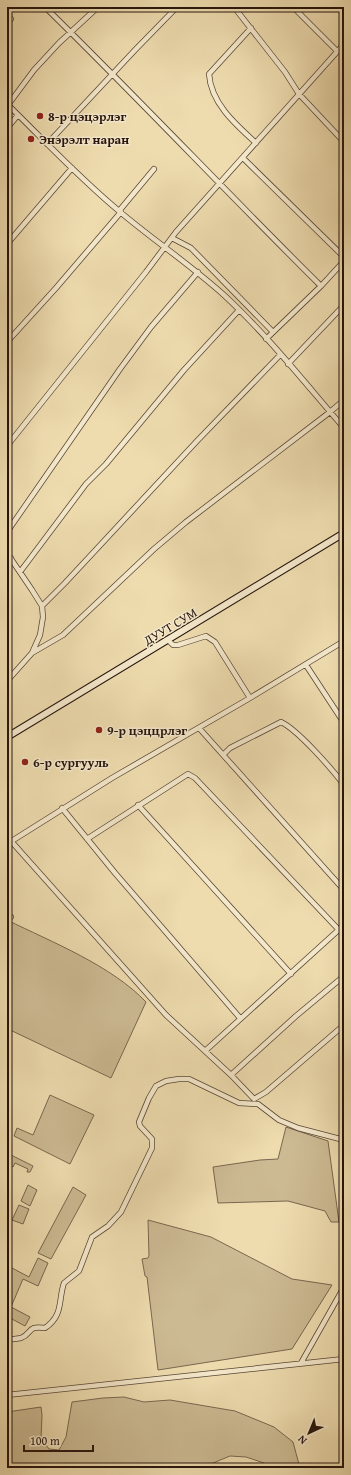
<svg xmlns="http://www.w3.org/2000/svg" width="351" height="1475" font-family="'Gentium Book Plus',serif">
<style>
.green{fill:#ccba93;stroke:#796750}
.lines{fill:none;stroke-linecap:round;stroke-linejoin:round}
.street-casing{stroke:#584636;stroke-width:6}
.secondary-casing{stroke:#26140d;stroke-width:8}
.street{stroke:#f4e8cb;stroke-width:4.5}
.secondary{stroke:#f4e8cb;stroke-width:6}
.poi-dot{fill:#8f2418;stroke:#f4e8cb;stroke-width:1.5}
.labels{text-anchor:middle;stroke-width:3;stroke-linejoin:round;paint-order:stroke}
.poi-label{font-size:13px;font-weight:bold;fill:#26140d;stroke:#f4e8cb;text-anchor:start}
.street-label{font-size:13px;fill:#26140d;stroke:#f4e8cb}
</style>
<rect width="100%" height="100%" fill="#eedcaf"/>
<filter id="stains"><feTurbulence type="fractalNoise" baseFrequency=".005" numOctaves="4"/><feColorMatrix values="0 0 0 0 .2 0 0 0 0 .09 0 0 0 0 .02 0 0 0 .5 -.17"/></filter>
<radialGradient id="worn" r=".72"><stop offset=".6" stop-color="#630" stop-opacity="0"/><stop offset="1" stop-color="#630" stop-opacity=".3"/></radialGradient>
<path class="green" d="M7,920c45,22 105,46 139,82l-35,76 -103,-49 2,-6 -3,-2z
M50,1095l44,20 -24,49 -56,-28 3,-8 16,7z
M286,1127l42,14 11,81h-8l-6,-11 -37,-10 -70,2 -5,-36 47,-7 18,-1z
M7,1153l26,13 -3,6h-3l1,-3 -13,-6 -2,4 -4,-2 -2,4z
M28,1185l9,5 -7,16 -9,-5z
M73,1187l13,8 -35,64 -13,-6z
M19,1205l10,4 -6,15 -11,-4z
M148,1220l63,17 81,42 40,6 -40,64 -134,21 -11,-93 -2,-1 -3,-17 6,-1 1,-2z
M38,1258l10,5 -10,23 -15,-7 -12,28 19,10 -5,9 -15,-8 -3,5v-42l5,-13 17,9z
M124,1397l20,5 26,-2 65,11 39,16 19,15 7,26h-33l-3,-5 -18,-6 -16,-1 -29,12h-194v-56l34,-5 1,8 -1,23 8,11 10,1 7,-13 6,-35 31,-4z"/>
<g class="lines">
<g class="street-casing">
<path id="street" d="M45,7c94,92 183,187 276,279
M234,7l51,65 14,22 45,48
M293,7l44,44
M7,24l4,-5
M251,28l-42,46c2,29 26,50 47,69
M7,104c37,36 72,74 112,107 34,29 72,54 106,85 43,40 80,87 119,132
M8,105l26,-35 25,-27 39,-36
M7,128l11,-13
M47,144l88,-94 42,-43
M243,158l101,99
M119,211l35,-42
M172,238l19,10 82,84
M7,244l65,-76
M266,339l55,-53 23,-25
M7,342l49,-54 65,-76
M288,364l56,-59
M7,446l139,-174 30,-40 168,-188
M7,532l113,-163 31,-42 47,-55
M7,553l25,37 10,16 1,11 -3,18 -8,18
M7,563l4,-5
M20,572l66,-88 20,-20 78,-94 55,-60
M42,606l23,-23 132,-142 83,-86
M168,640l5,5h5l28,-9 9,6 35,56
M306,665l38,58
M7,681l25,-28 31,-18 91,-86 32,-27 144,-110 14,-12
M199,728l145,162
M223,755l7,-7 51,-26c17,8 51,47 63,63
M138,805l153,169
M62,808l53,65 125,145
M87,839l101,-65 7,4 144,152
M11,841l155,174 65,60 23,24 12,-7 78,-67
M7,844l105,-66 138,-80 94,-57
M7,915l4,2
M205,1051l139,-126
M231,1075l65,-59 48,-40
M7,1340c4,-1 9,-1 14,-2 11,-4 6,-13 24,-10 19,-13 13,-28 19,-45l15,-12 13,-34 16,-11 13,-14 31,-64v-9l-12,-13 -1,-4 10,-24 7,-12 10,-5 13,-2h10l50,24 19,1 21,16 19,8 46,12
M301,1363l43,-76
M7,1395l337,-36"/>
</g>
<g class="secondary-casing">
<path id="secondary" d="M7,737l337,-204"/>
</g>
<use href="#street" class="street"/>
<use href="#secondary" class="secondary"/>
</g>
<g class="poi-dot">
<circle cx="40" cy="116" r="4"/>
<circle cx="31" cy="139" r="4"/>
<circle cx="99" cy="730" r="4"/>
<circle cx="25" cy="762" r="4"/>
</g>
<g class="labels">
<g class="poi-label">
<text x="48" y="121">8-р цэцэрлэг</text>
<text x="39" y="144">Энэрэлт наран</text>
<text x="107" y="735">9-р цэццрлэг</text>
<text x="33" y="767">6-р сургууль</text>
</g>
<g class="street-label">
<text transform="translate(170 626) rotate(-31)" y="5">ДУУТ СУМ</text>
</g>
</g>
<rect width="351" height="1475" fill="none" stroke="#eedcaf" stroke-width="24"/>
<rect x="8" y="8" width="335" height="1459" fill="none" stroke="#26140d" stroke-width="2"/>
<rect x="12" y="12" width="327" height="1451" fill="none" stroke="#26140d"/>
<g transform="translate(309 1433) rotate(224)" stroke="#f4e8cb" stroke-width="3" paint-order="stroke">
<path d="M0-3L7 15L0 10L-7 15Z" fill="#26140d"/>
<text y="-6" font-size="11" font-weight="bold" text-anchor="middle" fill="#26140d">N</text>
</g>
<path d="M24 1445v6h69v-6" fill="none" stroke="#26140d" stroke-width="2"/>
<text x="30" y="1445" font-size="12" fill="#26140d" stroke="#f4e8cb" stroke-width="3" paint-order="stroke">100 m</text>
<rect width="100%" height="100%" filter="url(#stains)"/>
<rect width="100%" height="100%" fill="url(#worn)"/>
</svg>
